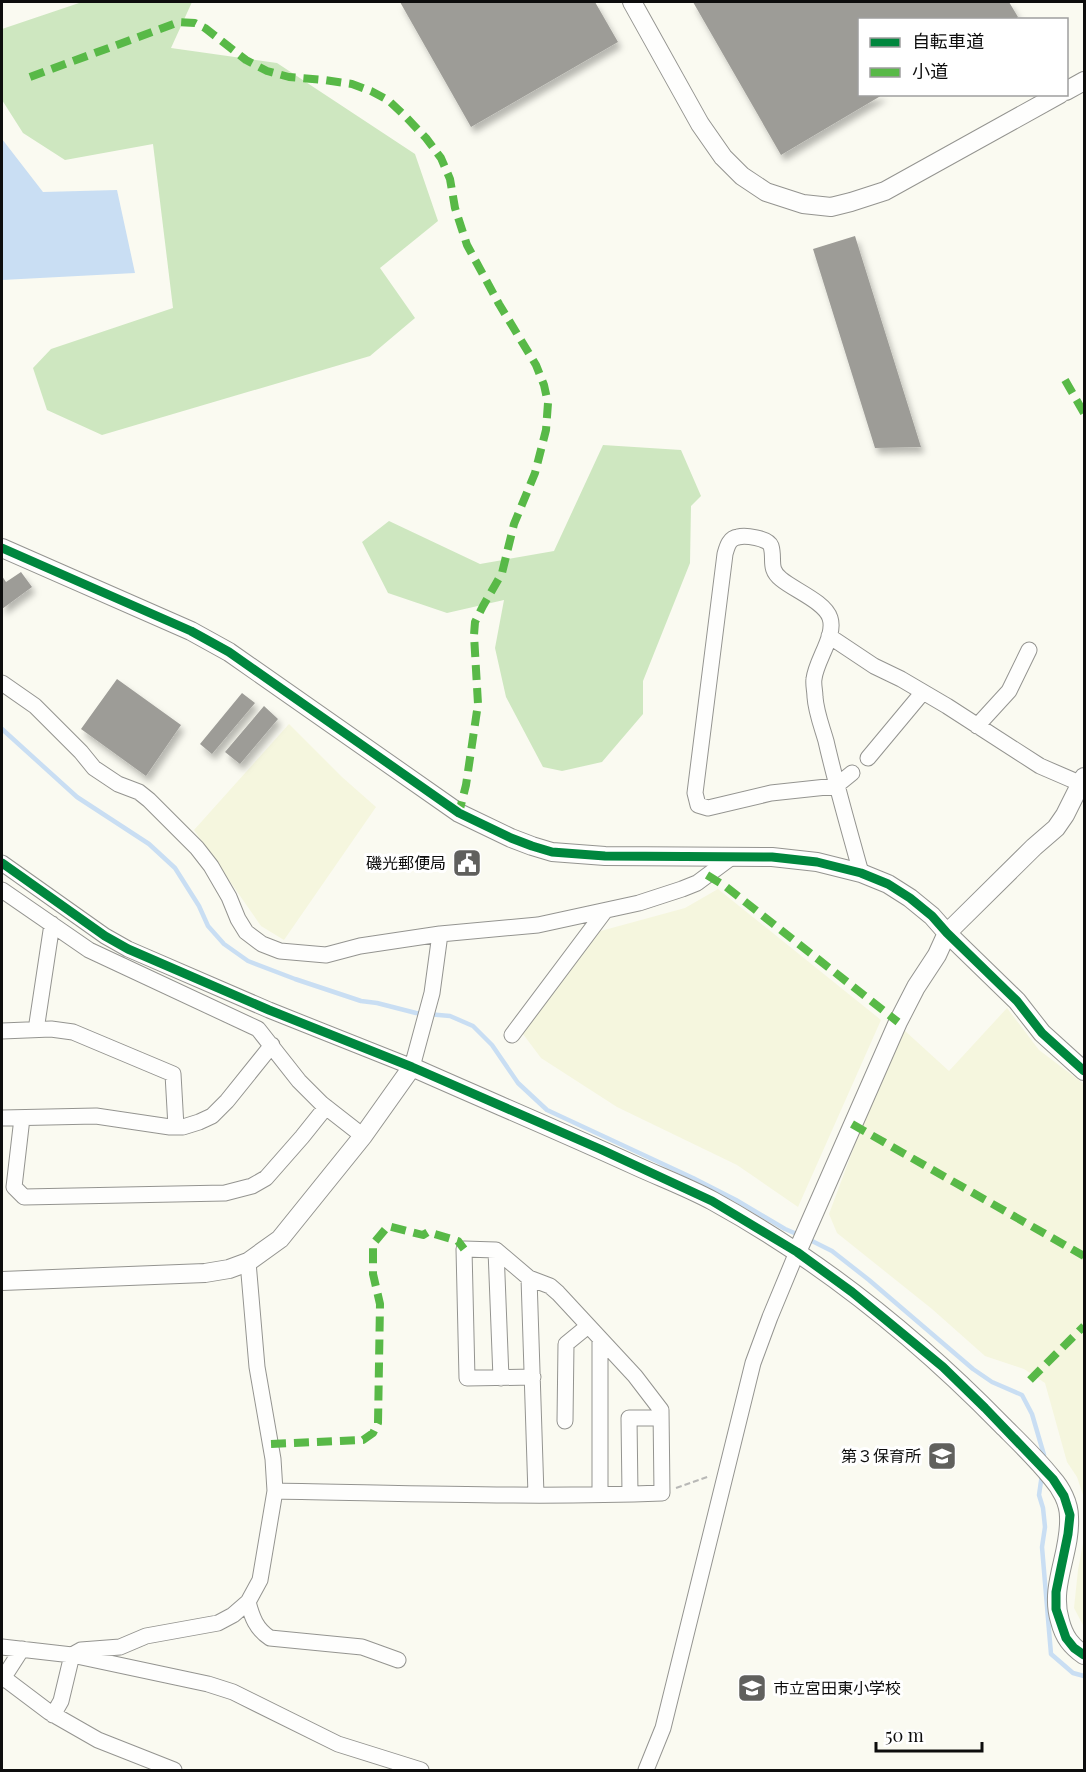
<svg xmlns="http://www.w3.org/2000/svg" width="1086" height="1772" font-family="'Playfair Display','Noto Sans JP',serif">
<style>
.farmland{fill:#f5f6de}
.forest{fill:#cee7c0}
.water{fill:#c9def3}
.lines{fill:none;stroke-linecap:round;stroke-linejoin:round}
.stream{stroke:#c9def3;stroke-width:4.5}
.building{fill:#9d9c97;filter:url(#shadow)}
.minor-casing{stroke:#949490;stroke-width:17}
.tertiary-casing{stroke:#949490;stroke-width:20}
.path{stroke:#b8b8b6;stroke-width:2;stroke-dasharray:6 3;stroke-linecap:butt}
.minor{stroke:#fefefd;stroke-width:15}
.tertiary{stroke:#fefefd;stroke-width:18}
.quiet{stroke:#58b947;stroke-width:8;stroke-dasharray:15 8;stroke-linecap:butt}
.cycleway-casing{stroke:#fff;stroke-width:13}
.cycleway{stroke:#00873e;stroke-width:9}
.labels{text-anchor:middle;stroke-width:6;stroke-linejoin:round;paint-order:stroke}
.poi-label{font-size:16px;fill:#0d0d0d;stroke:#fff;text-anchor:end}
</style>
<defs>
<filter id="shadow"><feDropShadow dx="3.5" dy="6" stdDeviation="3" flood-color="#0004"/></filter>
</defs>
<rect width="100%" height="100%" fill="#fafaf1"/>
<path class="farmland" d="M289,724l53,53 34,30 -92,133 -23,-14 -67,-96z
M718,889l163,131 -83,187 -61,-42 -120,-58 -76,-49 -18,-24 74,-102 88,-24z
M1007,1008l32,42 45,34v414l-7,-21 -10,-15 -22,-79 -21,-14 -39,-13 -53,-47 -95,-76 -8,-19 35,-94 40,-90 45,41z
M1084,1538v89l-10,-19 4,-38z"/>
<path class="forest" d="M82,2h110l-21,46 106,15 138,91 23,67 -58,47 35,50 -45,38 -268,79 -55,-25 -14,-42 18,-19 122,-41 -20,-164 -88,16 -42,-27 -21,-33v-71z
M603,445l78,5 20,46 -10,10 -1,57 -47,118v33l-41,48 -40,9 -19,-4 -37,-70 -11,-49 9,-48 -57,13 -59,-20 -26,-51 27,-21 91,43 74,-13z"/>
<path class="water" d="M2,139l41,53 74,-2 18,83 -133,7z"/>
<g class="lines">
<path class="stream" d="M2,729l75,68 72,47 26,24 24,38 9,20 16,18 24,17 47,18 66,22 16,2 39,10 34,3 23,10 19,19 26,38 29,27 146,68 43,22 49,29 14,6
M806,1238l26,13 37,29 104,89 19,13 30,13 10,19 12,41 -1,4
M1042,1474l-3,21 4,13 2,19 -3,20 9,107 22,19 11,3"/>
</g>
<path class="building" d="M400,2h195l23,40 -147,85z
M693,2h316l9,15 -4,3h-154v74h24l-103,61z
M855,236l66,211 -46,1 -62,-199z
M21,572l11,15 -30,22v-33l4,6z
M117,679l64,46 -35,51 -65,-47z
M242,693l13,10 -43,51 -12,-10z
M264,706l14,13 -38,45 -15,-12z"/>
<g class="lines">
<g class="minor-casing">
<path id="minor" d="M829,636l45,30 27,13 46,27 93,60 44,19
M2,683l33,23 46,46 13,16 24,16 21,8 10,8 48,48 14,18 18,31 9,22 8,13 16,12 18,7 46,4 34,-9 80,-12 98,-9 101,-22 43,-14 15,-6 35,-26
M977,726l32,-35 20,-41
M868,758l55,-66
M852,773l-16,13 -65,7 -63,15 -10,-3 -3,-12 30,-239c2,-7 4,-16 13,-17 7,-2 30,1 33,9 4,13 -3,23 10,33 13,11 44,23 49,39 6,18 -14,42 -16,61 -1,5 1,12 1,18 1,15 7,30 11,44 10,44 23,88 35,132
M2,863l103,73 23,13 141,61 143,57 20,-74 8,-59
M2,890l87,60 169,79 41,52 23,23 41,32
M36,1030l16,-106
M2,1031l49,-2 22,3 100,42 3,53
M512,1035l93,-124
M2,1118l94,-2 74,11h13l16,-5 13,-6 15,-15 45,-56
M22,1118l-8,69 10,10 201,-4 27,-7 14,-8 36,-41 24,-30
M496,1250l5,128
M529,1278l-33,-28 -32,-1 3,129 66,-1
M565,1421l1,-77 22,-18
M275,1491c129,2 258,7 387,2l-1,-83 -26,-34 -77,-83 -8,-7 -21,-8 7,217
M630,1494l-1,-76h32
M600,1495v-155
M248,1602c4,15 8,27 22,36l92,9 36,13
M2,1647l70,8 136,29 25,8 105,52 83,26
M2,1678h2l45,34 49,28 76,30
M2,1680l20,-31
M53,1715l8,-14 11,-46 9,-5 39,-3 26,-11 72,-13 15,-8 15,-13 12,-22 15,-89 -2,-32 -16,-92 -9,-105
M646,1770l17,-42 90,-365 17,-46 27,-65"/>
</g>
<g class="tertiary-casing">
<path id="tertiary" d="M632,2l68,122 23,33 19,19 24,16 37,12 28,3 20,-5 34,-11 175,-97
M1066,91l18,-10
M2,548l189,83 38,21 230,161 52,25 21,8 20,6 53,4 167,1 45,5 44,11 27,11 22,14 22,18 15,17 70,68 25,32 42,38
M797,1252l101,-230 18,-35 21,-32 10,-22 87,-86 22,-19 9,-13 19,-38
M2,1281l203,-8 24,-4 19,-7 32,-23 83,-103 49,-69c74,33 148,64 222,98 26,12 53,22 79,36 107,59 204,137 289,224 17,17 35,34 50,53 9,10 17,25 17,39 2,36 -20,69 -9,104 4,16 11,25 24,34"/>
</g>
<path class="path" d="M676,1488l34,-12"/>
<use href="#minor" class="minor"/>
<use href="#tertiary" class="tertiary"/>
<path class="quiet" d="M30,77l149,-55 16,1 10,5 41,32 21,11 22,6 35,3 28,4 19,7 17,9 17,16 21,22 15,20 9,21 5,29 12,37 32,59 37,61 8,20 4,18 -2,27 -11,43 -21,51 -12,49 -19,33 -8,16 -1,13 4,69 -12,81 -7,28
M1065,380l19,33
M707,875l18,11 173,136
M852,1124l232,132
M1030,1380l54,-54
M271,1444l92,-4 10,-7 5,-10 2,-119 -7,-30v-30l15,-18 35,9 5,-3 30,9 6,8"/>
<g class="cycleway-casing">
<path id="cycleway" d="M2,548l189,83 38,21 230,161 52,25 21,8 20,6 53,4 167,1 45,5 44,11 27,11 22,14 22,18 15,17 70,68 25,32 42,38
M2,863l103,73 23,13 141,61 143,57 188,82 112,52 85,51 55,40 91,75 42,41 68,71 11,17 6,19 -2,19 -12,58v17l10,29 8,10 10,7"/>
</g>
<use href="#cycleway" class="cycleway"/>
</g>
<defs>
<g id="civic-square" transform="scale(1.5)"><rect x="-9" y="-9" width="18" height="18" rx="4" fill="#60605d" stroke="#fff"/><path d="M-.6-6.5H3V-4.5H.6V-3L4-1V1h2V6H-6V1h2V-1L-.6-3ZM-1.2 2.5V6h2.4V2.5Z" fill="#fff"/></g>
<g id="school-square" transform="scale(1.5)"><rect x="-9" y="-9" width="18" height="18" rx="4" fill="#60605d" stroke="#fff"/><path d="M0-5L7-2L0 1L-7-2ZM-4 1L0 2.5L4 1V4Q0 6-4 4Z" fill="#fff"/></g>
</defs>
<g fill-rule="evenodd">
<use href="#civic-square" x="467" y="863"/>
<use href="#school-square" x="942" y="1456"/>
<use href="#school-square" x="752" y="1688"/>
</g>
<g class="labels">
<g class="poi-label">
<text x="446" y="869">磯光郵便局</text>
<text x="921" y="1462">第３保育所</text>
<text x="773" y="1694" text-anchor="start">市立宮田東小学校</text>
</g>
</g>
<rect width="1086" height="1772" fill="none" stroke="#0d0d0d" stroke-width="6"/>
<rect x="858" y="18" width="210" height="78" fill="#ffffff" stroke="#9e9e9e" stroke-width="1.5"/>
<rect x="870" y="38" width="30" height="9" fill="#00873e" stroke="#9e9e9e" stroke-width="1.5"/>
<text x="912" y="48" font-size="18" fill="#0d0d0d">自転車道</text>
<rect x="870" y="68" width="30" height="9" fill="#58b947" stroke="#9e9e9e" stroke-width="1.5"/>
<text x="912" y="78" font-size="18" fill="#0d0d0d">小道</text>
<path d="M876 1742v9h106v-9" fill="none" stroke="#0d0d0d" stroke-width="3"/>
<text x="885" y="1742" font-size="18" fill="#0d0d0d" stroke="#ffffff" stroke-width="4.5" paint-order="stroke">50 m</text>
</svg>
